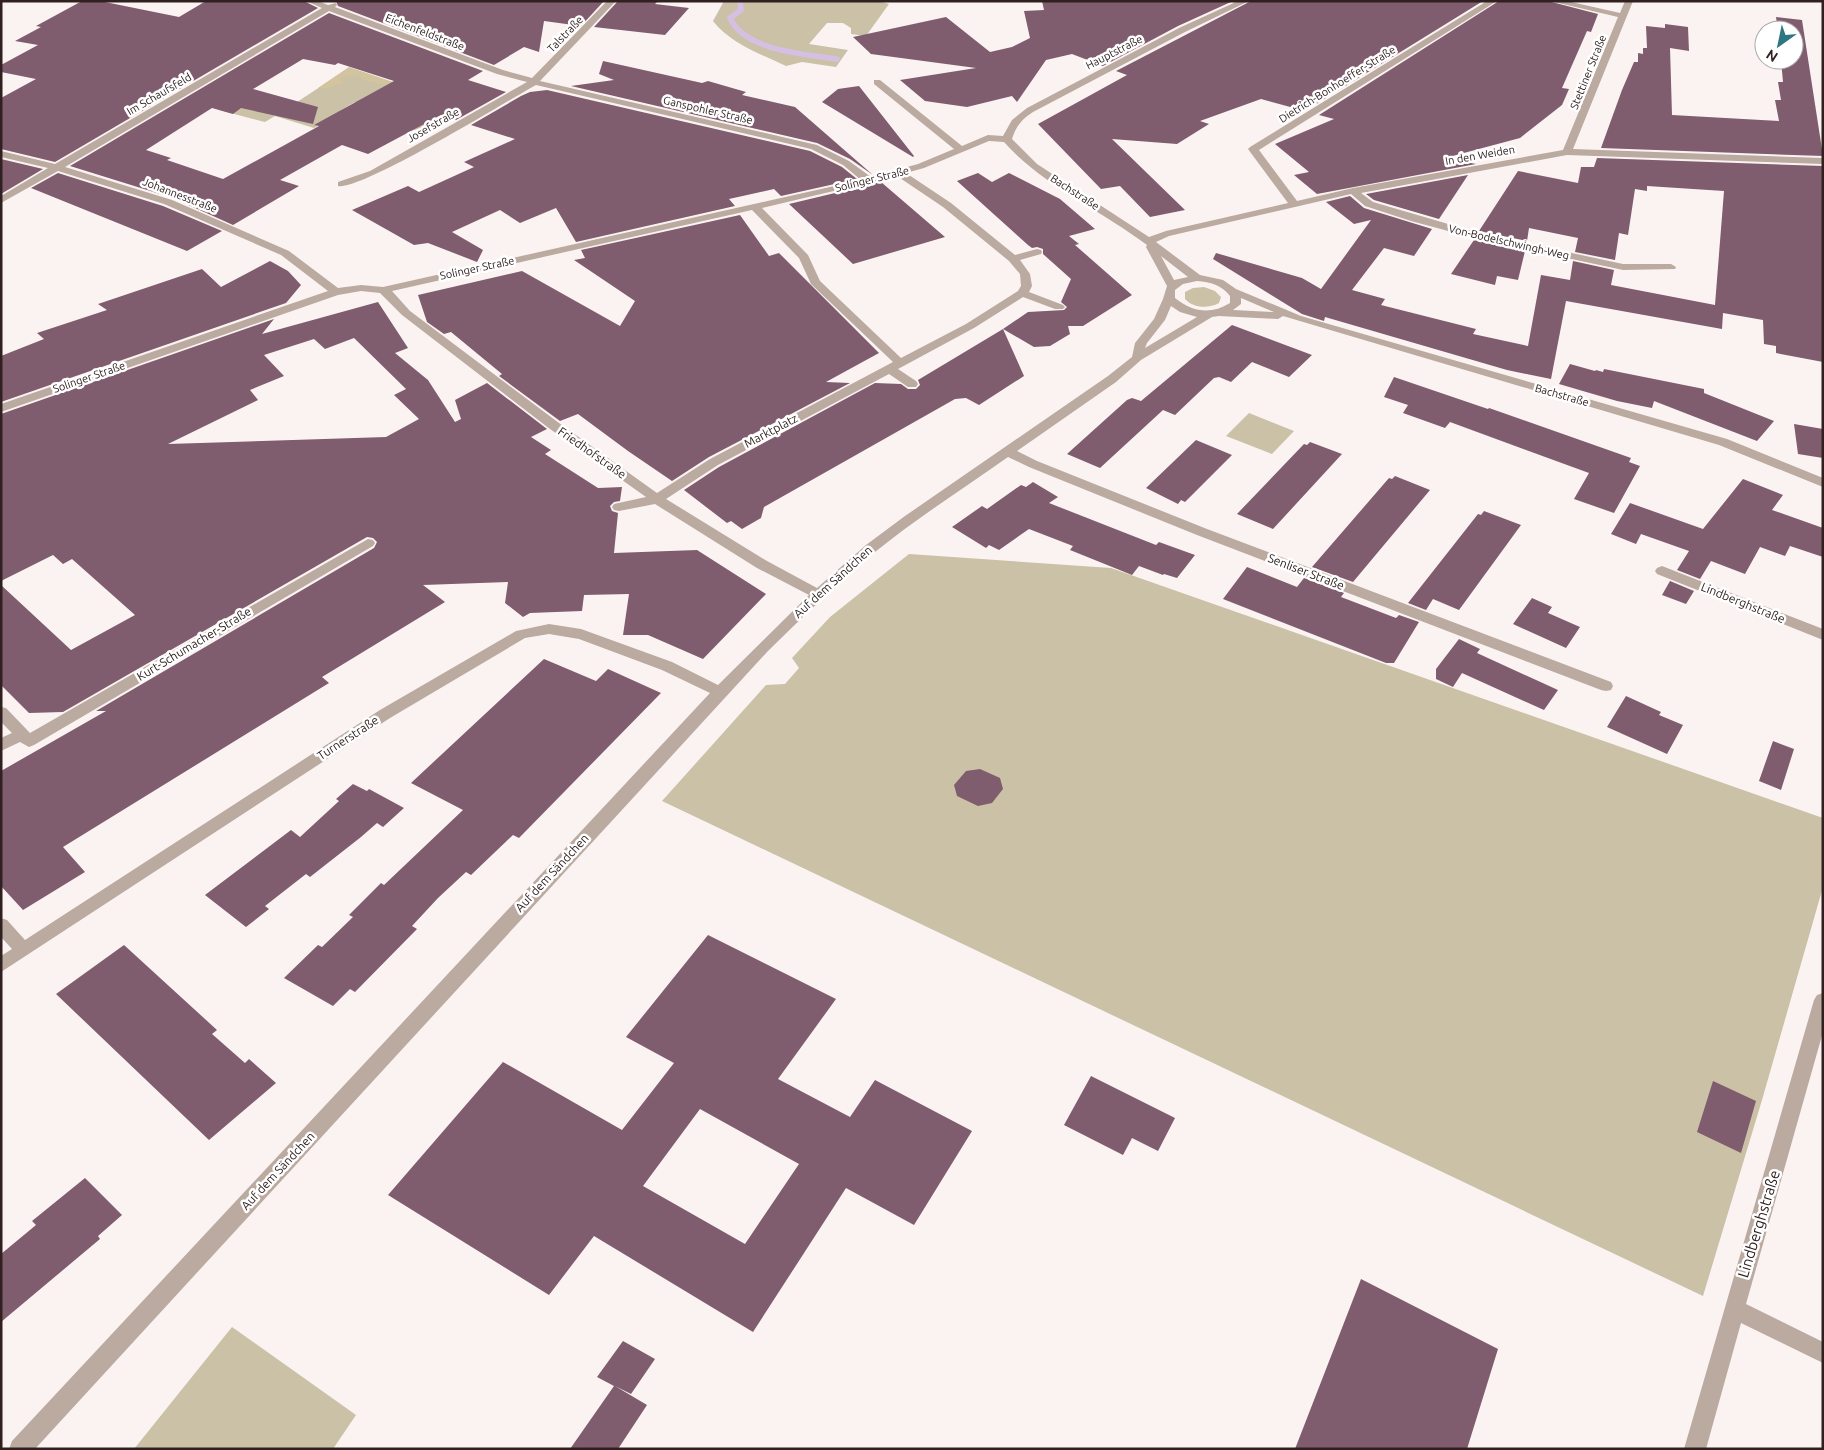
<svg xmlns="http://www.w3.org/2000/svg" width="1824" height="1450" font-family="Ubuntu,sans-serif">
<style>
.green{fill:#cac1a7}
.forest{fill:#d1c49f}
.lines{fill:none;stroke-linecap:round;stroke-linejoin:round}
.stream{stroke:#d5c0e3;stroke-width:5.5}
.building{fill:#7f5c6e;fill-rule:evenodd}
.street{fill:#baaaa0;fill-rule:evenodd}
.labels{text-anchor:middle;stroke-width:5;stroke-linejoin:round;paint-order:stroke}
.far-street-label{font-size:11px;fill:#302120;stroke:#fff}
.street-label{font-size:12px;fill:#302120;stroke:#fff}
.near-street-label{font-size:15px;fill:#302120;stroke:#fff}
</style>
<rect width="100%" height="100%" fill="#fbf3f2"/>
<path class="green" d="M724,1h155l10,3 -23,32 -15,-2v-6l-8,-5h-16l-18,21 39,6 -12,17 -34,-5 -16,4c-25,-12 -55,-22 -73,-45z
M349,68l71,24 -24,13 43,14c-35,19 -25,11 -54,-7 -8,-6 -21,-8 -30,-10 -15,8 -27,18 -41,26l-39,-12 -10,6 -46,-12 78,-8z
M1204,287l11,4 6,6 -2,6c-11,6 -26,5 -34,-4v-7l8,-4z
M1249,413l45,18 -22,23 -46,-18z
M909,554l202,14 712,250v69l-61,213 -59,196 -1041,-495 104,-116 19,-1 14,-16 -7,-10 38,-41z
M232,1327l124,88 -23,34h-199z"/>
<path class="forest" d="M349,67l47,16 -5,3 -28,-6 -6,-5 -16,3 3,5 -20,6 -6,-1z"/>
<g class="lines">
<path class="stream" d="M740,1l1,9 -11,8c15,33 75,36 107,41"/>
</g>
<path class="building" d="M82,1h18l79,16 27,-16h98l14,7 -263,154 -54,-13v-51l35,-19 -35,-7v-7l37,-20 -23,-4 26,-14 -5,-1z
M336,1h268l-23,25 -37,-5 -5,31 -15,-5 -30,18 -156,-59z
M618,1h40l-3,3 34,4 -24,27 -71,-8z
M1042,1h191l-55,25 -75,40 -31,-12 -26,6 -29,42 -5,-6 -45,11 -42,-6 -25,-21 76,-12 -105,-14 -18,-17 93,-20 44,35 22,-5 18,-9 -6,-27 20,-1z
M1251,1h232l-178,110 -44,-12 -61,22 9,3 -32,20 -65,-5 73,71 -35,7 -30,-31 -19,3 -63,-65 89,-49 -11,-4z
M1499,1h49l50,13 -7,18 -4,-1 -25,57 7,1 -7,16 -42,33 -75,20 31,6 -159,30 -23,-19 15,-3 -34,-28 59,-25 -15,-4z
M329,13l154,58 -15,9 38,12 -50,28 -15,-5 -73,39 -26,-9 -62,35 19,6 -66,39 -60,-27 -103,-32zM303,59l32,6 3,-2 56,18 -80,44 5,1 -96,53 -56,-19 4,-2 -25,-8 66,-42 21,6 8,-6 72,16 5,-17 -65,-18z
M1776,17l26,3 21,136 -222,-8 21,-58 12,-28h4v-9l5,1v-6h4l-1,-22 19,2v-4l23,3 1,24 -19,-3 2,67 107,6 -4,-21h6l-3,-18h5l-2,-22h13v-30h-16z
M603,61l99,22 6,-2 38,11 -4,3 53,12 78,68 -23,-16 -33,-16 -246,-57 43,-6 -15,-6z
M859,86l55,70 -1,1 -91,-55 16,-13z
M547,90l263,61 32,16 15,12 -76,17 -7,-7 -45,10 6,7 -159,36 -20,-34 -36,15 -20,-13 -48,22 31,18 -6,12 -49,-19 -14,2 -62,-35 56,-24 11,6 55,-25 -10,-5 51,-23 -44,-14 50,-29 9,-4z
M1597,158l226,8v196l-47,-9v-7l-12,-2 -1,-24 -40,-7 -1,16 -156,-28 -15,78 -44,-9 -182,-53 -1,4 -22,-7 -89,-55 3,-6 86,25 19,11 50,-69 -17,4 -28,-22 24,-6 14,12 68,21 -18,27 -30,-8 -32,42 33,9 -4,6 95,24 -3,5 55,12 13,-71 29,5 3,-19 41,9 -3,15 104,20 9,-114 -77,-5v5l-12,-2 -7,46 -9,-2 -4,27 -40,-8 3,-14 -49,-10 -2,13 -48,-10 39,-60 60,12 3,-16h13z
M1,159l42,10 -42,25z
M58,173l105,33 59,25 -35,20 -156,-63z
M978,173l14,9 17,-9 51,26 35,30 -26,7 10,8 -4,1 57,50 -49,31h-15l2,8 -20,12 -16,1 -31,-18 25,-17 36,-2 3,-3 -6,-5 10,-23 -28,-25v-5l-6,-2 -5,1 -4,-3 -71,-64z
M1468,175l-29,44 -65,-19 -8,-6z
M881,182l64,55 -92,27 -64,-60z
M740,215l29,41 10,-3 100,100 -53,29 24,1 -141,74 -37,24 -44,-30 -50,-37 -18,7 -61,-45 3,-2 -51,-42 -7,2 -17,-12 -9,-27 104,-24 98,55 15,-25 -61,-41 11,-2 -4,-8z
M1474,240l51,11 -7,29 -21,-4 -2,9 -44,-11z
M270,261l18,10 13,14 -15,18 -285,99v-46l43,-17 -7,-6 70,-23 -9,-6 104,-35 19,18z
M378,302l30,46 -13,5 33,27 27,42 6,-3 -6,-19 32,-17 60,46 -16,8 20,13 -6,4 53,34 24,-1 -2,14 -6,1 -4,4 2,5 6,2 -4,40 83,-3 69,44 -63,65 -55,-24h-25l6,-41 -45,1 -2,16 -52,2 -7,4 -18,-14 3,-21 -85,3 22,17 -123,75 7,6 -266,164 22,25 -62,38 -22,-24v-115l105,-60h-10l278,-163 3,-6 -4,-4 -6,-1 -304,175 -34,1 -28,-28v-100l70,65 64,-35 -63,-56 -9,5 -10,-9 -52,26v-167l273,-95 -12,15zM354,338l52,51 -12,6 25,24 -33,18 -218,7 90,-44 -8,-10 34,-14 -20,-21 50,-16 11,10z
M1232,325l80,30 -23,22 -37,-15 -21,20 -12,-5 -5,1 -39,37 -12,-5 -63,58 -33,-14 60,-54 5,-2 9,3z
M1003,329l21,47 -45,29 -13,-7 -11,1 -191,108 -3,11 -19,11 -11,-8 -4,2 -43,-33 35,-23 156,-84 26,1 7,5h8l4,-4 -2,-5z
M1570,364l25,7 1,-1 7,2 1,-3 100,20v4l70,28 -17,20 -103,-40 -2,7 -35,-7 -58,-17z
M1394,377l94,32 1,-1 142,50 -2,4 11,4 -26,47 -40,-14 15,-26 -139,-51 -5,6 -42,-15 5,-8 -24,-8z
M1794,424l29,5v29l-25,-4z
M1196,440l36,15 -47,47 -4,-2 -3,4 -32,-16z
M1310,442l32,12 -69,75 -36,-15 67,-70 3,1z
M1395,476l35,14 -77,92 -41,-15 77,-89 3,1z
M1743,479l40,16 -11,15 51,18v29l-33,-11 -5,10 -25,-9 -15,27 -34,-13 -11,18 -23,-9 12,-19 -48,-17 -5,10 -25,-10 19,-31 73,26z
M1033,482l25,15 -9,6 107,42 3,-3 36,13 -18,23 -13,-4 -1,1 -24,-9 -7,9 -62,-25 3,-4 -44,-17 -30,21 -10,-5 -3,3 -34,-21 30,-21 5,3 34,-24 5,2z
M1484,511l37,14 -62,85 -26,-11 -7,11 -18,-7 70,-89 3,1z
M1247,567l50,20 7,-9 40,15 -3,4 55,21 3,-3 20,7 -25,41h-8l-163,-64z
M1670,581l24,10 -8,13 -24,-9z
M1532,598l20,9 -4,6 32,14 -14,21 -53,-24z
M1459,639l21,10 -3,4 81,37 -14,20 -82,-37 -9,14 -17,-8v-10z
M544,659l52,22 12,-12 53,24 -142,145 -6,-3 -42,40 -5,-3 -28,26 -26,28 5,3 -62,63 -5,-3 -17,17 -49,-28 34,-33 4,2 31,-30 -4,-2 32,-32 3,2 79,-75 -52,-27z
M1626,696l35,16 -2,3 24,10 -16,29 -60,-27z
M1773,741l21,8 -13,41 -22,-9z
M980,769l20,9 3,11 -11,14 -14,3 -21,-10 -3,-11 12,-14z
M353,784l14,7 2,-2 35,19 -21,19 -6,-4 -16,14 -51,40 -4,-3 -41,32 4,3 -23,18 -41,-32 86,-65 9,7 39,-36 -3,-2z
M708,935l128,64 -58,80 72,38 25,-37 97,51 -58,94 -68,-37 -93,144 -159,-96 -45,59 -161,-100 115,-133 119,68 52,-67 -48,-26zM700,1109l99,55 -54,80 -102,-58z
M124,945l93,85 -5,4 33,29 4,-4 27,24 -67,57 -153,-146z
M1091,1076l84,42 -17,33 -26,-13 -9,17 -59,-30z
M1713,1081l43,20 -15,52 -44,-21z
M85,1178l37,37 -24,21 2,3 -99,83v-68l35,-29 -4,-4z
M1361,1279l137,70 -31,100h-172z
M623,1341l32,18 -24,35 -16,-8 32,19 -29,44h-48l44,-63 -17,-9z"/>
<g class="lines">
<path class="street" d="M306,1h12l10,4 8,-2 1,2 -2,2 168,63 29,8 75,-77h9l-76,80 277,64 32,16 22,16 47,-13 36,-15 -80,-65v-4h6l82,66 26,-11 15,1 9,-16 15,-12 152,-80 59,-27h11l-64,31 -152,80c-11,7 -17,14 -21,27l25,25 112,73 17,-6 122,-28 -40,-54 2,-2 237,-146h10l-238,149 38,51 56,-13 210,-38 55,-133 -68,-16h17l53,12 5,-12h8l-60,148 250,9v6l-256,-9 -206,38 12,9 106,31 144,31h48l5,3 -1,2 -52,1 -145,-31 -67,-18 -46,-15 -14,-12 -182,42 -13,6 44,33 23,5 13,9 65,27 426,123 96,39v9l-104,-42 -436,-129 -5,3 -59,-3 -7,1 -71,43 -25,22 -99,69 20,10 170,68 404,153 2,4 -2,4 -5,1 -5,-1 -404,-155 -168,-68 -21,-10c-44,31 -91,61 -133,95 -38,31 -72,65 -107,99l-733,798h-26l3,-8 698,-748 -48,-23 -83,-31 -30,-5 -24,4 -135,80 -389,254v-16l11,-7 -11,-12v-19l6,2 18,20 355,-230 136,-79 33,-7 32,5 91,33 46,23 91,-90 -52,-27 -102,-64 -36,7 -5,-1 -2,-3 2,-3 32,-7 -96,-68 -148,-114 -22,-22 -19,-2 -23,4 -337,117v-8l327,-113 -47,-36 -117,-51 -106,-33 -57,32v-7l47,-28 -47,-11v-6l54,13 267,-156zM329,11l168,63 30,8 -157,89 -32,11v4c23,5 169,-85 198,-101l275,64 32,16 18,15 -478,107 -22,-2 -23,3 -49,-37 -117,-51 -107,-33zM989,141l15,1c38,43 97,68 143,103l-1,2 21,39 -4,13 -9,20 -19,24 -3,14 -24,19 -203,140 -39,29 -49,43 -50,-27 -101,-62 52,-34 171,-91 19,13h8l2,-3 -2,-3 -18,-12 76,-41 49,-31 32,12h8l2,-2 -2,-2 -34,-13 3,-6 -2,-12 -10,-14 21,-6 1,-2 -1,-2 -4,-1 -22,6 -64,-52 -45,-30 18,-5zM897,176l46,31 66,54 11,13 1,12 -3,5 -52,33 -65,34 -81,-77 -12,-26 -46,-47zM752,210l47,48 12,26 82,78 -183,97 -53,34 -98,-70 -149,-112 -18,-20zM1161,256l27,21 -14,3zM1197,281c13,1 25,4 33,15v7c-19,12 -38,9 -55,-5v-8l8,-6zM1241,298l33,14 -41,-2 8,-6zM1171,306l9,6 17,5 -52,31 2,-5 18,-23z
M368,539l5,1 2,3 -2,3 -339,199 -5,2 -9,-5 -19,9v-13l11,-5 -11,-11v-15l5,1 24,25z
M1662,566l161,63v11l-166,-66 -2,-3 2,-3z
M1823,993v39l-77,272 77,38v21l-82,-40 -35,126h-22l130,-449 3,-5z"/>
</g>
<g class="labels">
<g class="far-street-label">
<text transform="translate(425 32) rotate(21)" y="4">Eichenfeldstraße</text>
<text transform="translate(565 34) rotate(-46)" y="4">Talstraße</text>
<text transform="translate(1114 52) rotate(-27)" y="4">Hauptstraße</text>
<text transform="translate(1588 72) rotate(-68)" y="4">Stettiner Straße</text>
<text transform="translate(1337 84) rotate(-32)" y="4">Dietrich-Bonhoeffer-Straße</text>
<text transform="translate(159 94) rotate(-30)" y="4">Im Schaufsfeld</text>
<text transform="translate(708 110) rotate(13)" y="4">Ganspohler Straße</text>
<text transform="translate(433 125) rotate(-30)" y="4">Josefstraße</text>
<text transform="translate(1480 155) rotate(-10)" y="4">In den Weiden</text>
<text transform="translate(872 179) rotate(-14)" y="4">Solinger Straße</text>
<text transform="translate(1075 192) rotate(33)" y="4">Bachstraße</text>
<text transform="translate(180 195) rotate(21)" y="4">Johannesstraße</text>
<text transform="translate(1509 242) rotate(13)" y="4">Von-Bodelschwingh-Weg</text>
<text transform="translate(477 268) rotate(-12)" y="4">Solinger Straße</text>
<text transform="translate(89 377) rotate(-19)" y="4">Solinger Straße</text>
<text transform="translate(1562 395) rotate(16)" y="4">Bachstraße</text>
</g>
<g class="street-label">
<text transform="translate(771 431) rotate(-28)" y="4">Marktplatz</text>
<text transform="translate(592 453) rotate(35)" y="4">Friedhofstraße</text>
<text transform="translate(1306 572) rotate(21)" y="4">Senliser Straße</text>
<text transform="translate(833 582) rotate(-42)" y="4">Auf dem Sändchen</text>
<text transform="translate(1743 603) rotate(22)" y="4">Lindberghstraße</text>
<text transform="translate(194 644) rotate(-31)" y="4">Kurt-Schumacher-Straße</text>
<text transform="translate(348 738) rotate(-33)" y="4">Turnerstraße</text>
<text transform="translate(552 873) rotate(-47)" y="4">Auf dem Sändchen</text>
<text transform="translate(278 1171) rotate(-47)" y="4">Auf dem Sändchen</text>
</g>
<g class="near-street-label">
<text transform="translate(1759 1224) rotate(-73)" y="5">Lindberghstraße</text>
</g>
</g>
<rect width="1824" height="1450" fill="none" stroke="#302120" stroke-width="5"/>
<g transform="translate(1779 45) rotate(213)"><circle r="24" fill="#ffffff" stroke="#aca6a6"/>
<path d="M0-4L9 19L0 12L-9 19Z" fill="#2f7780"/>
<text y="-8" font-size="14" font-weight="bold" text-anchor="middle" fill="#302120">N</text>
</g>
</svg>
